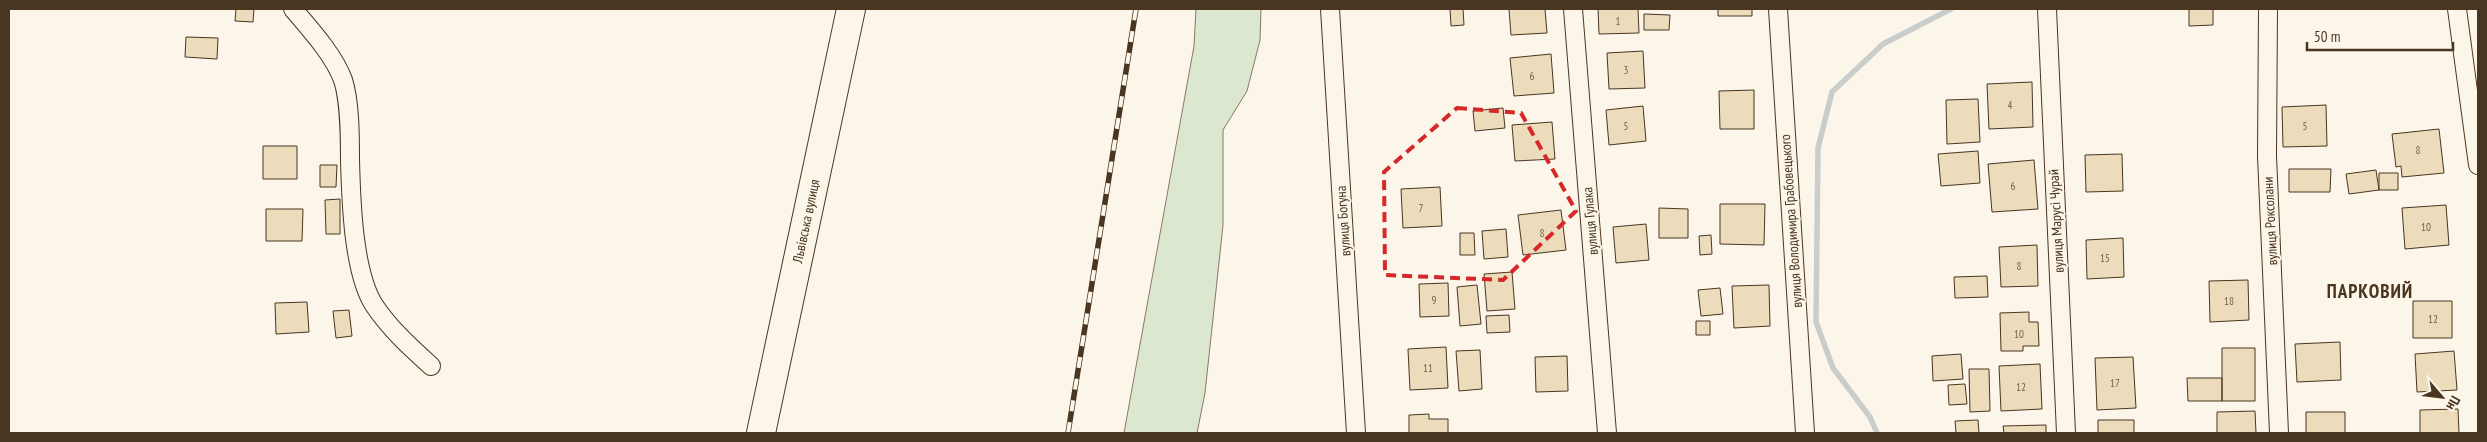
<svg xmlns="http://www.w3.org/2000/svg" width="2487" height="442" font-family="'PT Sans Narrow',sans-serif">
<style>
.green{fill:#dce7d0;stroke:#887966}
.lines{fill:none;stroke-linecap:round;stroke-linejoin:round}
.stream{stroke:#c9cecd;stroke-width:5.5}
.building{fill:#ecdcbc;stroke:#4a3520}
.street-casing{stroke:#4a3520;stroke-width:20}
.primary-casing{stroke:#4a3520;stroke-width:30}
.street{stroke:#fbf6e9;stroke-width:18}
.primary{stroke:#fbf6e9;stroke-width:28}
.rail-casing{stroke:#4a3520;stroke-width:5.5}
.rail{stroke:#fbf6e9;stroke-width:4;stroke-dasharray:11;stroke-linecap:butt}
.marked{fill:none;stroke:#d62828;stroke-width:4;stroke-dasharray:10 6;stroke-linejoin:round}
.labels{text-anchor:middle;stroke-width:4;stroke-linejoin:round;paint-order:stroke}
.number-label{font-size:11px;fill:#725f47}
.street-label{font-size:14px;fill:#4a3520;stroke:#fbf6e9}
.district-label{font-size:19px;font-weight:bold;letter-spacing:1px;fill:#4a3520;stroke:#fbf6e9}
</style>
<rect width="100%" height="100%" fill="#fbf6e9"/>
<path class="green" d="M1196,9h65l-1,31 -13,51 -24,39v95l-18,168 -8,40h-73l70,-387z"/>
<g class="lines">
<path class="stream" d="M1877,433l-7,-16 -37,-49 -17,-46 2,-174 14,-56 51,-48 68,-35"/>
</g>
<path class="building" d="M236,9h18l-1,13 -18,-1z
M1450,9h13l1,16 -13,1z
M1509,9h36l2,24 -36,2z
M1598,9h40l1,24 -40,1z
M1718,9h34v7h-34z
M2189,9h24v16l-24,1z
M1644,14l26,1 -1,15h-25z
M186,37l32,1 -1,21 -32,-2z
M1643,51l2,37 -36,1 -2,-36z
M1551,54l3,39 -40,3 -4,-38z
M2032,82l1,45 -44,2 -2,-45z
M1754,90v39h-34l-1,-38z
M1978,99l2,43 -33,2 -1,-44z
M2326,105l1,41 -44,1 -1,-40z
M1643,106l3,35 -37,4 -3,-35z
M1503,108l2,20 -30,3 -2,-20z
M1552,122l3,37 -40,2 -3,-36z
M2439,129l5,44 -42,4 -1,-11 -5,1 -4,-33z
M263,146h34v33h-34z
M1978,151l2,32 -39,3 -3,-32z
M2122,154l1,37 -37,1 -1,-37z
M2034,160l4,49 -46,3 -4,-48z
M320,165h17l-1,22h-16z
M2289,169h42l-1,23h-41z
M2376,170l3,20 -30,4 -3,-20z
M2379,173h19v17h-19z
M1440,187l2,39 -39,2 -2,-39z
M340,199v35h-14l-1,-34z
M1720,204h45l-1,41 -44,-1z
M2446,205l3,40 -44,4 -3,-41z
M1659,208l29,1v29h-29z
M266,209h37l-1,32h-36z
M1561,210l5,40 -43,5 -5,-40z
M1646,224l3,36 -33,3 -3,-36z
M1506,229l2,28 -24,2 -2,-28z
M1460,233h14l1,22h-15z
M1711,235l1,19 -12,1 -1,-19z
M2123,238l1,39 -37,2 -1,-39z
M2037,245l1,41 -37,1 -2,-40z
M1512,272l3,37 -28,2 -3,-37z
M1987,276l1,21 -33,1 -1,-21z
M2248,280l1,40 -39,2 -1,-41z
M1448,283l1,33 -29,1 -1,-33z
M1477,285l4,39 -21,2 -3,-39z
M1769,285l1,41 -36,2 -2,-42z
M1720,288l3,26 -22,2 -3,-26z
M2413,301h39v37h-39z
M307,302l2,30 -33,2 -1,-31z
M349,310l3,26 -16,2 -3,-27z
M2029,312v10h9l1,24h-16v5h-22l-1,-38z
M1509,315l1,17 -23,1 -1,-17z
M1696,321h14v14h-14z
M2340,342l1,38 -44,2 -2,-38z
M1446,347l2,41 -38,2 -2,-41z
M2222,348h33v53h-33z
M1480,350l2,39 -23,2 -3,-40z
M2454,351l3,39 -40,2 -2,-38z
M1961,354l2,25 -30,2 -1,-25z
M1567,356l1,35 -32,1 -1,-35z
M2133,357l3,51 -39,2 -2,-52z
M2040,364l2,45 -41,2 -2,-45z
M1969,369h20l1,42 -20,1z
M2187,378h35v23h-34z
M1965,384l2,20 -18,1 -1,-20z
M2458,409l1,24h-39v-23z
M2255,411l1,22h-39v-21z
M2306,412h39v21h-39z
M1429,414v5h19v14h-39v-18z
M1978,420l1,13h-23l-1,-12z
M2098,420h36v13h-36z
M2046,425v8h-42l-1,-7z"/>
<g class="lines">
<g class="street-casing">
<path id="street" d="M293,9c17,20 41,46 50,71 7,21 7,57 7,80 1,39 3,112 24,145 16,24 36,42 57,61
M1330,9l26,424
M1573,9l34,424
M1778,9l27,424
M2047,9l19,424
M2268,9l-1,147 12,277
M2457,9l21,156"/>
</g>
<g class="primary-casing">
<path id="primary" d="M761,433l90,-424"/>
</g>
<use href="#street" class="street"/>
<use href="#primary" class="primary"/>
<g class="rail-casing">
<path id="rail" d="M1068,433l68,-424"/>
</g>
<use href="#rail" class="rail"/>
</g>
<path class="marked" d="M1457,108l64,5 55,98 -73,69 -118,-5 -1,-103z"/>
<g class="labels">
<g class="number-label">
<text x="1618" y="25">1</text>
<text x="1626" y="74">3</text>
<text x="1532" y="80">6</text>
<text x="2010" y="109">4</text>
<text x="1626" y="130">5</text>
<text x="2305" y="130">5</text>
<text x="2418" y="154">8</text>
<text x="2013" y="190">6</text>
<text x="1421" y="212">7</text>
<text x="2426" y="231">10</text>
<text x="1542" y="237">8</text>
<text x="2105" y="262">15</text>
<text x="2019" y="270">8</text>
<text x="1434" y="304">9</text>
<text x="2229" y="305">18</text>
<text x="2433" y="323">12</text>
<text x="2019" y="338">10</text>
<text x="1428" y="372">11</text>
<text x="2115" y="387">17</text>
<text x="2021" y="391">12</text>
</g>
<g class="street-label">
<text transform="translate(806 221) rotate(-78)" y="5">Львівська вулиця</text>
<text transform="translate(1343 221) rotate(-94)" y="5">вулиця Богуна</text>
<text transform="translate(1590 221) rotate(-95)" y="5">вулиця Гулака</text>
<text transform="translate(1791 221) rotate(-94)" y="5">вулиця Володимира Грабовецького</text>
<text transform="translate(2056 221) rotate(-93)" y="5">вулиця Марусі Чурай</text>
<text transform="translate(2270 221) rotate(-93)" y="5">вулиця Роксолани</text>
</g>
<g class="district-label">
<text x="2370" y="298">ПАРКОВИЙ</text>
</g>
</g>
<rect width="2487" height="442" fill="none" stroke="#4a3520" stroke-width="20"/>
<g transform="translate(2442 397) rotate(118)" stroke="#fbf6e9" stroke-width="4" paint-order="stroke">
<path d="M0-4L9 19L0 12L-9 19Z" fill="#4a3520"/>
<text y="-8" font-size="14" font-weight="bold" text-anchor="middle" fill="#4a3520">Пн</text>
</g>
<path d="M2307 42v8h146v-8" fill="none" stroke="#4a3520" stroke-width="2.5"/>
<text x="2314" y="42" font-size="15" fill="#4a3520" stroke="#fbf6e9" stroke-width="4" paint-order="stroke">50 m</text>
</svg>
